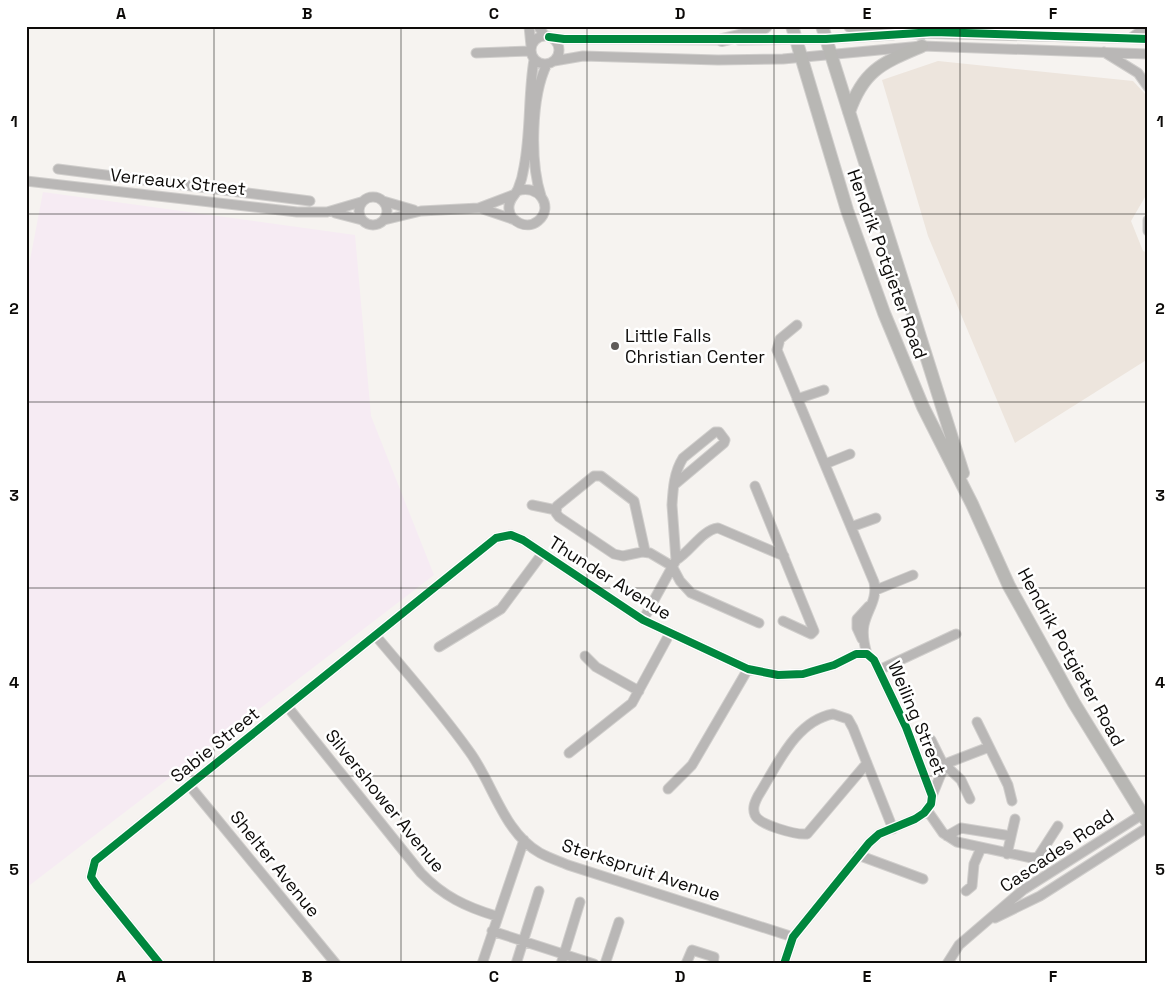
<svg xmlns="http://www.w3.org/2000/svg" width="1174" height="990" font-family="'Space Grotesk',sans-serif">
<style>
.built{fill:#ede5dd}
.education{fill:#f6ebf3}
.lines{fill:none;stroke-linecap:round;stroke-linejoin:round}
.minor-casing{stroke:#d0cecc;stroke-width:11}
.secondary-casing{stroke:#d0cecc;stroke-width:14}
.minor{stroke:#b9b7b6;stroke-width:9}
.secondary{stroke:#b8b7b4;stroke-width:12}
.cycleway-casing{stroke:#fff;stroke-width:11}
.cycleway{stroke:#00873e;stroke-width:8}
.grid{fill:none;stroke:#0d0b09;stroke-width:1;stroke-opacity:0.55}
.poi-dot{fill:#5f5c5a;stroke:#fff;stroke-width:2}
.labels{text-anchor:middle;stroke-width:5;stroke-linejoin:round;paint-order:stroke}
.street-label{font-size:18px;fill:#0d0b09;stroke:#fff}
.poi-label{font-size:18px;fill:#0d0b09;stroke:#fff;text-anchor:start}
.neatline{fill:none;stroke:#0d0b09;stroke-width:2}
.grid-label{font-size:16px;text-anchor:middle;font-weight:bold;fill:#0d0b09}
</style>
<rect width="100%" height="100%" fill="#f6f3f0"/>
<path class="built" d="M938,61l195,20 15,16v95l-17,29 12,30 5,2v106l-133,84 -87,-207 -46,-156z"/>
<path class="education" d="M43,192l312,43 16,181 63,159 -408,313v-607z"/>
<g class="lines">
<g class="minor-casing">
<path id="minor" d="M529,26l2,20
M538,26l7,10
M916,33l232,6
M531 50a14 14 0 1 1 28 0a14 14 0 1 1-28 0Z
M549,37l15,2 162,1
M1131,38l17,-12
M739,40l87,-1 67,-4
M1104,52l34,21 10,14
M476,53l54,-2
M554,61l29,-5 135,4 65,-1 139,-13 226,8
M58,169l252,32
M26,181l271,31h30l34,-10
M517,191c21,-8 38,16 21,30 -11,9 -28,1 -29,-12 -1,-10 6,-13 9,-20 3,-7 5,-15 6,-22 7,-36 4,-72 10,-107
M541,196c-11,-34 -10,-100 6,-132
M359 211a14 14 0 1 1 28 0a14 14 0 1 1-28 0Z
M383,201l31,9
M480,208l35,12
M335,213l27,7
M384,220l37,-9 58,-3 34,-13
M1148,220v11
M797,325l-17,14 -3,11 97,232c4,17 -7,28 -10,43 -2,10 0,19 3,29
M797,399l27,-9
M825,464l25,-10
M755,486l59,145 -3,3 -28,-13
M532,505l24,5
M851,527l25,-9
M645,551l-11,-50 -33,-25h-7l-37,30 -1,7 3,4 55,37 9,2 19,-4 8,1 22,13 8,15 11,12 68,30
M676,560c14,-8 26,-30 42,-32l66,28
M876,590l37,-15
M643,620l33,-60 -4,-55c1,-16 2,-33 11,-47l32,-26h4l6,8 -1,3 -50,42
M375,635c32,38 65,75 94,116 24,32 34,81 71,102 9,5 19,8 28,12l225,72
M862,639l-5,-11v-9l12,-13
M439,647l62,-38 41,-55
M585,656l11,11 43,24
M879,670l77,-36
M287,706l134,167c22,23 45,34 75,43
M977,722l31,63 4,16
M931,740l11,22 19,18 9,19
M569,753l63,-50 38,-70
M867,763l-60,71c-11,1 -48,-9 -52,-19 -3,-7 0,-13 3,-19 19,-30 37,-75 75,-82l15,5 5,9 40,101
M189,785l147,179
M668,789l24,-24 56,-96
M932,796l13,-32 44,-17
M927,810l16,23 14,9 75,16 6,-1 20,-31
M947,836l14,-8 50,8
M1007,854l8,-35
M858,855l65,24
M966,891l6,-5 2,-22 7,-16
M995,918l45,-22 108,-69
M492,931l102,33
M160,964l-63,-78 -6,-9 4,-16 401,-323 15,-3 12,5 120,80 105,49 30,6 25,-1 31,-9 22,-11h11l7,6 32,67 26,69 -1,8 -7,9 -9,6 -36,15 -10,9 -76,94 -9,27
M482,964l42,-124
M516,964l23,-73
M561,964l19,-62
M605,964l14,-42
M686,964l6,-14 22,7 -1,7
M947,964l12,-19 64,-55 123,-78"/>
</g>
<g class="secondary-casing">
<path id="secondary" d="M792,26l55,184 37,103 39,94 49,97 37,82 65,117 74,120
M822,26l141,447
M850,26l72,7
M722,40l38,-9 6,-5
M849,112c15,-43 34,-49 73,-66"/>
</g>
<use href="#minor" class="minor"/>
<use href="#secondary" class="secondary"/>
<g class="cycleway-casing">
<path id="cycleway" d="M549,37l15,2h262l108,-7 214,7
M160,964l-63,-78 -6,-9 4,-16 401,-323 15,-3 12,5 120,80 105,49 30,6 25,-1 31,-9 22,-11h11l7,6 32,67 26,69 -1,8 -7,9 -9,6 -36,15 -10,9 -76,94 -9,27"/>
</g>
<use href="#cycleway" class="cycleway"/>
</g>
<path class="grid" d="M214,26v938M401,26v938M587,26v938M774,26v938M960,26v938M26,214h1122M26,402h1122M26,588h1122M26,776h1122"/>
<circle class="poi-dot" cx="615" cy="346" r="5"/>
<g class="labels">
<g class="street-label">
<text transform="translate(178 182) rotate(6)" y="6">Verreaux Street</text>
<text transform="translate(887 264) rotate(70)" y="6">Hendrik Potgieter Road</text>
<text transform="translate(610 578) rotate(32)" y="6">Thunder Avenue</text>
<text transform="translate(1071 657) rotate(61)" y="6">Hendrik Potgieter Road</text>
<text transform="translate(917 718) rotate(67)" y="6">Weiling Street</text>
<text transform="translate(215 745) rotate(-39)" y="6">Sabie Street</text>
<text transform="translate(385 801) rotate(51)" y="6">Silvershower Avenue</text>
<text transform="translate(1057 851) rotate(-34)" y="6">Cascades Road</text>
<text transform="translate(275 864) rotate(51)" y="6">Shelter Avenue</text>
<text transform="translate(641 870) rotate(18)" y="6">Sterkspruit Avenue</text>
</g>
<g class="poi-label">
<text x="625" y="342">Little Falls<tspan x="625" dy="21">Christian Center</tspan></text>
</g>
</g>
<rect width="1174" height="990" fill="none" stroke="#ffffff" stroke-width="55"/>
<rect x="28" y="28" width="1118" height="934" class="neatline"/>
<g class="grid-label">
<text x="121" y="19">A</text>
<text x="307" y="19">B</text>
<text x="494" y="19">C</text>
<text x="680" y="19">D</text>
<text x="867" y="19">E</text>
<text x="1053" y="19">F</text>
<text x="14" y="127">1</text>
<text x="1160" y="127">1</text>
<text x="14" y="314">2</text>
<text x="1160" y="314">2</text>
<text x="14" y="501">3</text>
<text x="1160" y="501">3</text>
<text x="14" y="688">4</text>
<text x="1160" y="688">4</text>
<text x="14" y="875">5</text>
<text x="1160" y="875">5</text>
<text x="121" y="982">A</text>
<text x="307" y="982">B</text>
<text x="494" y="982">C</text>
<text x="680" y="982">D</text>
<text x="867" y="982">E</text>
<text x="1053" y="982">F</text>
</g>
</svg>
